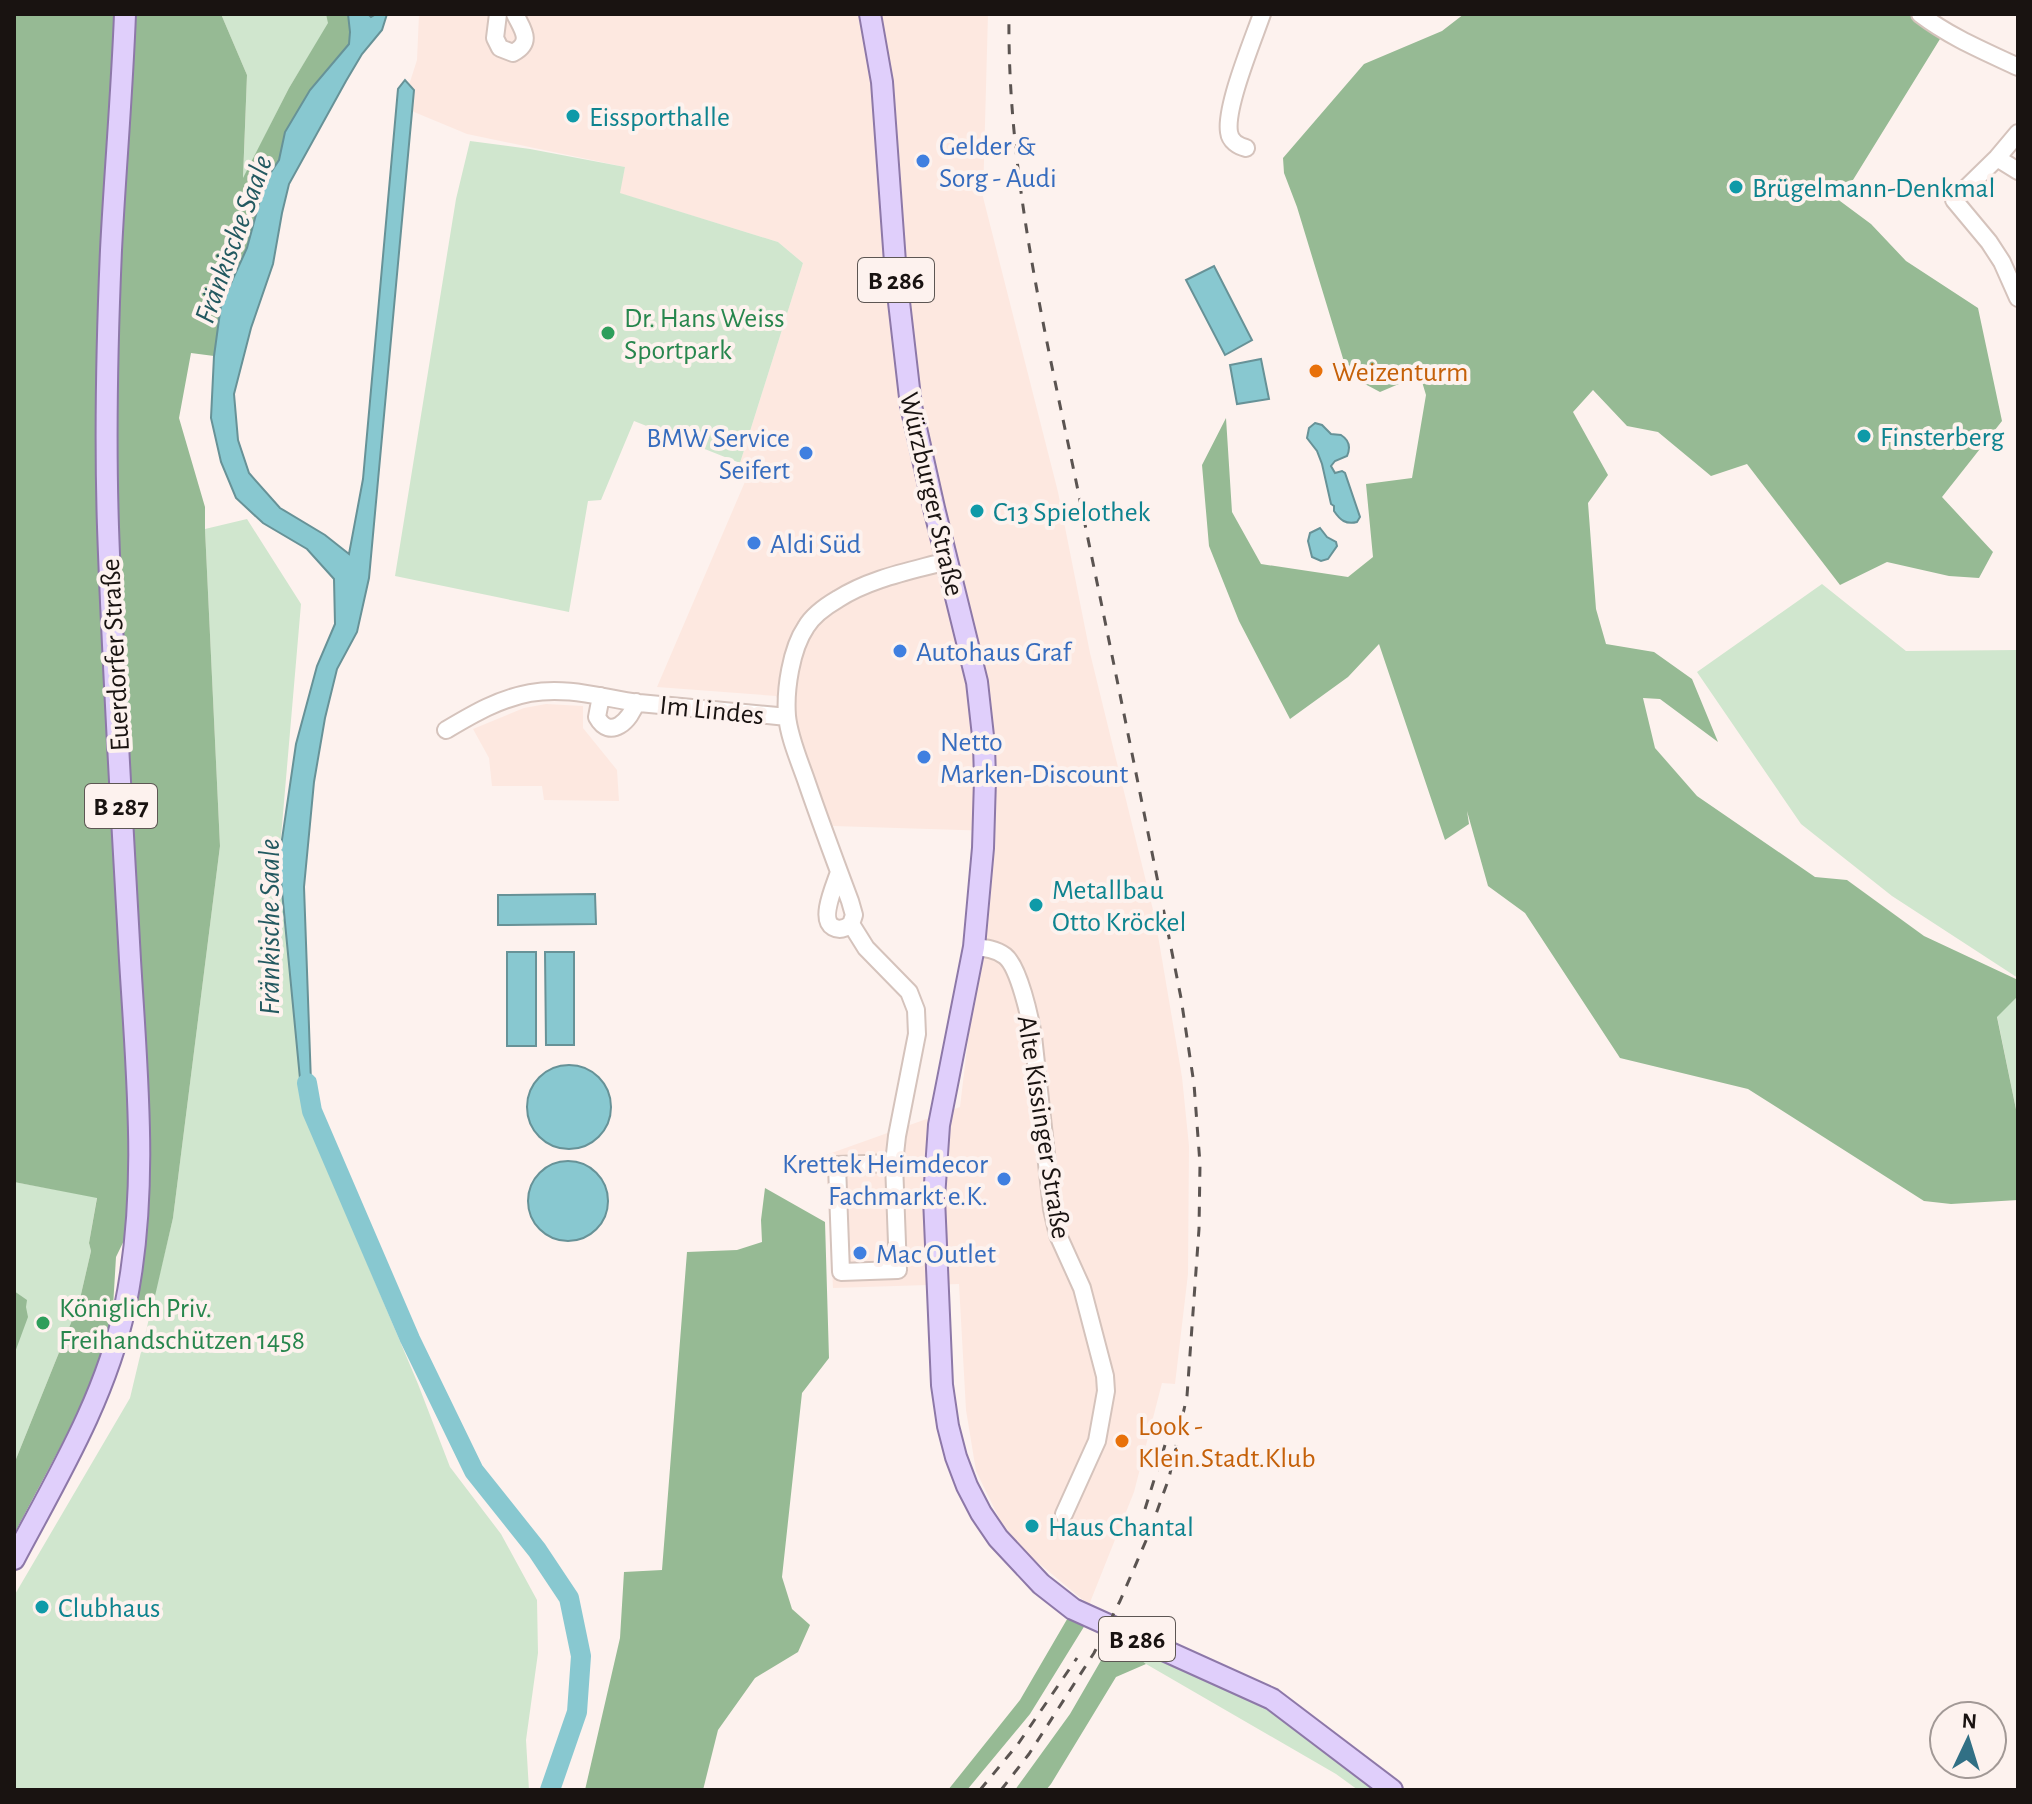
<svg xmlns="http://www.w3.org/2000/svg" width="2032" height="1804" font-family="'Alegreya Sans',sans-serif">
<style>
.built{fill:#fde8e0}
.green{fill:#d0e6ce}
.forest{fill:#96ba94}
.water{fill:#88c8d0;stroke:#679297;stroke-width:2}
.lines{fill:none;stroke-linecap:round;stroke-linejoin:round}
.river{stroke:#88c8d0;stroke-width:20}
.minor-casing{stroke:#d5c3bc;stroke-width:20}
.major-casing{stroke:#8d78a8;stroke-width:24}
.minor{stroke:#fff;stroke-width:16}
.major{stroke:#e0cffb;stroke-width:20}
.rail{stroke:#5b5451;stroke-width:3;stroke-dasharray:10 10;stroke-linecap:butt}
.culture-dot{fill:#0f9aa8;stroke:#fdf2ee;stroke-width:3}
.shop-dot{fill:#3f7fe0;stroke:#fdf2ee;stroke-width:3}
.leisure-dot{fill:#2e9e5b;stroke:#fdf2ee;stroke-width:3}
.food-dot{fill:#e8710a;stroke:#fdf2ee;stroke-width:3}
.labels{text-anchor:middle;stroke-width:8;stroke-linejoin:round;paint-order:stroke}
.shield{fill:#fdf2ee;stroke:#5d5653;stroke-width:2}
.shield-label{font-size:26px;font-weight:bold;fill:#191311}
.culture-label{font-size:28px;fill:#0d838f;stroke:#fdf2ee;text-anchor:start}
.shop-label{font-size:28px;fill:#366cbe;stroke:#fdf2ee;text-anchor:start}
.leisure-label{font-size:28px;fill:#27864d;stroke:#fdf2ee;text-anchor:start}
.food-label{font-size:28px;fill:#c56008;stroke:#fdf2ee;text-anchor:start}
.street-label{font-size:28px;fill:#191311;stroke:#fdf2ee}
.water-label{font-size:30px;font-style:italic;fill:#235960;stroke:#fdf2ee}
</style>
<rect width="100%" height="100%" fill="#fdf2ee"/>
<path class="built" d="M419,14h569l-5,183 75,295 32,161 65,265 27,159 7,69 -1,128 -13,110 -13,-1 -28,109 -45,113 -66,-55 -23,-30 -24,-49 -10,-61 -7,-126 -126,4 -7,-133 134,-48 33,-276 -160,-5 -57,-130 -119,-9 90,-210 -7,-14 63,-200 -25,-21 -159,-49 6,-26 -158,-33 -65,-27 15,-47z
M546,704l37,2v22l34,42 2,31 -75,-1 -2,-14h-50l-3,-28 -16,-29 51,-21z"/>
<path class="green" d="M221,14h105l3,9 -40,65 -46,92 4,-105z
M470,141l60,8 95,18 -5,26 158,49 25,21 -63,200 -106,-42 -33,79 -13,1 -19,111 -174,-36 61,-377z
M247,519l54,85 -22,256 22,229 31,91 86,204 32,83 51,67 36,66 1,53 -12,87 3,50h-515v-194l116,-198 43,-180 47,-372 -15,-317z
M1822,584l84,67 112,-1v328l-126,-82 -91,-72 -104,-152z
M2018,996v123l-21,-103z
M14,1182l83,15 -8,46 2,8 -12,52 -65,161z
M1114,1638l158,61 120,91h-34l-22,-16 -190,-110z"/>
<path class="forest" d="M14,14h102l-11,194 -9,252 36,715 -1,51 -15,31 -4,67 -15,54 -83,156v-70l65,-161 12,-52 -2,-8 8,-45 -83,-16z
M131,14h90l26,61 -4,103 46,-90 39,-65 -2,-9h22l2,18 -1,12 -39,46 -25,42 -6,28 -14,21 -18,67 -26,57 -7,51 -23,-3 -12,65 26,89v22l15,317 -47,372 -21,91 -19,-11 -7,-513 -11,-305 4,-245z
M1464,14h446l30,25 -100,162 31,23 35,37 72,47 24,113 -60,76 51,55 -14,26 -30,-2 -62,-14 -47,23 -93,-121 -36,12 -53,-44 -31,-6 -34,-36 -20,22 35,63 -20,28 8,106 10,35 48,8 38,27 26,63 -58,-43 -17,-1 12,50 42,48 118,81 32,3 77,56 94,44v16l-21,21 21,102v81l-67,4 -27,-3 -176,-112 -128,-31 -95,-145 -37,-27 -21,-75 2,13 -24,16 -66,-196 -31,33 -58,42 -51,-98 -30,-75 -7,-81 24,-47 6,94 29,52 87,13 25,-20 -7,-73 46,-6 14,-83 -6,-20 -40,17 -32,-17 -51,-168 -13,-34 -1,-15 81,-94 78,-33z
M765,1188l60,34 4,136 -27,35 -20,184 10,32 18,16 -12,27 -43,26 -37,52 -15,60h-118l35,-152 4,-66 38,-2 25,-318 50,-2 25,-8 -1,-22z
M14,1291l13,9 -1,7 2,10 -14,38z
M1073,1609l17,8 -60,97 -63,76h-19l72,-90z
M1114,1638l32,26 -30,13 -65,107 -5,6h-31l55,-76z"/>
<path class="water" d="M348,14h20l3,3 5,-3h11l-5,16 -20,24 -16,27 -57,103 -7,29 -9,51 -22,64 -17,66 4,46 11,33 31,35 45,27 24,19 14,-75 35,-390 7,-9 9,10 -45,488 -12,54 -20,37 -12,49 -11,64 -10,105 8,224 -11,-22 -22,-229 17,-116 21,-78 18,-42 -1,-45 -27,-30 -44,-26 -27,-25 -15,-36 -10,-44 3,-62 7,-51 26,-57 18,-67 14,-21 6,-28 25,-42 39,-46 1,-12z
M1214,266l38,74 -27,15 -39,-75z
M1261,359l8,40 -32,5 -7,-39z
M1315,423l7,2 9,9 10,1c8,5 10,12 6,21l-12,5 -4,5 4,7 7,-2 3,2 15,44 -3,5c-11,3 -17,-2 -23,-11v-5l-3,-2 -9,-40 -5,-13 -10,-13 2,-10z
M1320,528l7,9 9,5 1,4 -9,13 -7,2 -9,-4 -4,-16 2,-8z
M595,894l1,30 -98,1v-30z
M507,952h29v94h-29z
M545,952h29v93h-28z
M527 1107a42 42 0 1 1 84 0a42 42 0 1 1-84 0Z
M528 1201a40 40 0 1 1 80 0a40 40 0 1 1-80 0Z"/>
<g class="lines">
<path class="river" d="M307,1083l5,28 98,228 64,132 63,79 32,48 12,58 -4,56 -27,78"/>
<g class="minor-casing">
<path id="minor" d="M498,14l-3,24 5,10 13,5c21,-11 9,-24 2,-39
M1920,14c30,23 64,37 98,53
M2018,133l-21,25 -43,42 35,42 13,20 16,36
M1246,148c-8,-2 -16,-7 -17,-16 -4,-25 24,-92 33,-118
M1997,158l21,13
M601,696l-4,21c13,24 34,3 39,-15
M446,730c27,-16 52,-31 84,-37 38,-7 72,5 109,10 50,5 99,9 148,14
M839,872c-4,13 -20,47 -6,55 7,4 13,1 18,-3
M974,947c11,1 22,2 31,9 14,11 25,62 28,80l19,173 6,26 24,53 23,88 1,15 -9,50 -33,73
M894,1163l-57,2 4,107 57,-2 -4,-107 3,-27 20,-102 -1,-24 -7,-18 -43,-44 -15,-24 3,-9 -4,-14c-15,-40 -30,-80 -44,-121 -7,-20 -17,-43 -19,-64 -2,-26 4,-67 19,-89 7,-12 20,-21 32,-28 33,-21 73,-28 109,-38"/>
</g>
<g class="major-casing">
<path id="major" d="M870,14l12,68 14,194 15,130 23,102 43,174 7,63 1,34 -2,69 -9,99 -35,178 -5,73 8,187 6,41 8,31 11,29 14,27 17,25 43,46 32,25 199,90 120,91
M14,1559c43,-81 92,-162 111,-252 24,-114 12,-231 5,-347 -8,-144 -17,-289 -22,-433 -3,-92 -1,-185 3,-277 4,-78 11,-157 14,-236"/>
</g>
<use href="#minor" class="minor"/>
<use href="#major" class="major"/>
<path class="rail" d="M1145,1509l20,-64
M980,1790l38,-46 59,-86
M1001,1790l28,-36 65,-101 26,-52 28,-65 21,-58 18,-82 12,-167 1,-65 -6,-80 -13,-86c-34,-172 -69,-344 -105,-517 -32,-153 -69,-309 -67,-467"/>
</g>
<g class="culture-dot">
<circle cx="573" cy="116" r="8"/>
<circle cx="1736" cy="187" r="8"/>
<circle cx="1864" cy="436" r="8"/>
<circle cx="977" cy="511" r="8"/>
<circle cx="1036" cy="905" r="8"/>
<circle cx="1032" cy="1526" r="8"/>
<circle cx="42" cy="1607" r="8"/>
</g>
<g class="shop-dot">
<circle cx="923" cy="161" r="8"/>
<circle cx="806" cy="453" r="8"/>
<circle cx="754" cy="543" r="8"/>
<circle cx="900" cy="651" r="8"/>
<circle cx="924" cy="757" r="8"/>
<circle cx="1004" cy="1179" r="8"/>
<circle cx="860" cy="1253" r="8"/>
</g>
<g class="leisure-dot">
<circle cx="608" cy="333" r="8"/>
<circle cx="43" cy="1323" r="8"/>
</g>
<g class="food-dot">
<circle cx="1316" cy="371" r="8"/>
<circle cx="1122" cy="1441" r="8"/>
</g>
<g class="labels">
<g class="shield">
<rect x="858" y="258" width="76" height="44" rx="6"/>
<rect x="85" y="784" width="72" height="44" rx="6"/>
<rect x="1099" y="1617" width="76" height="44" rx="6"/>
</g>
<g class="shield-label">
<text x="896" y="289">B 286</text>
<text x="121" y="815">B 287</text>
<text x="1137" y="1648">B 286</text>
</g>
<g class="culture-label">
<text x="589" y="126">Eissporthalle</text>
<text x="1752" y="197">Brügelmann-Denkmal</text>
<text x="1880" y="446">Finsterberg</text>
<text x="993" y="521">C13 Spielothek</text>
<text x="1052" y="899">Metallbau<tspan x="1052" dy="32">Otto Kröckel</tspan></text>
<text x="1048" y="1536">Haus Chantal</text>
<text x="58" y="1617">Clubhaus</text>
</g>
<g class="shop-label">
<text x="939" y="155">Gelder &amp;<tspan x="939" dy="32">Sorg - Audi</tspan></text>
<text x="790" y="447" text-anchor="end">BMW Service<tspan x="790" dy="32">Seifert</tspan></text>
<text x="770" y="553">Aldi Süd</text>
<text x="916" y="661">Autohaus Graf</text>
<text x="940" y="751">Netto<tspan x="940" dy="32">Marken-Discount</tspan></text>
<text x="988" y="1173" text-anchor="end">Krettek Heimdecor<tspan x="988" dy="32">Fachmarkt e.K.</tspan></text>
<text x="876" y="1263">Mac Outlet</text>
</g>
<g class="leisure-label">
<text x="624" y="327">Dr. Hans Weiss<tspan x="624" dy="32">Sportpark</tspan></text>
<text x="59" y="1317">Königlich Priv.<tspan x="59" dy="32">Freihandschützen 1458</tspan></text>
</g>
<g class="food-label">
<text x="1332" y="381">Weizenturm</text>
<text x="1138" y="1435">Look -<tspan x="1138" dy="32">Klein.Stadt.Klub</tspan></text>
</g>
<g class="street-label">
<text transform="translate(933 494) rotate(77)" y="10">Würzburger Straße</text>
<text transform="translate(114 655) rotate(-93)" y="10">Euerdorfer Straße</text>
<text transform="translate(712 709) rotate(6)" y="10">Im Lindes</text>
<text transform="translate(1045 1127) rotate(81)" y="10">Alte Kissinger Straße</text>
</g>
<g class="water-label">
<text transform="translate(233 239) rotate(-70)" y="10">Fränkische Saale</text>
<text transform="translate(269 927) rotate(-90)" y="10">Fränkische Saale</text>
</g>
</g>
<rect width="2032" height="1804" fill="none" stroke="#191311" stroke-width="32"/>
<g transform="translate(1968 1740) rotate(4)"><circle r="38" fill="#fdf2ee" stroke="#a29996" stroke-width="2"/>
<path d="M0-6L14 30L0 20L-14 30Z" fill="#317085"/>
<text y="-12" font-size="22" font-weight="bold" text-anchor="middle" fill="#191311">N</text>
</g>
</svg>
